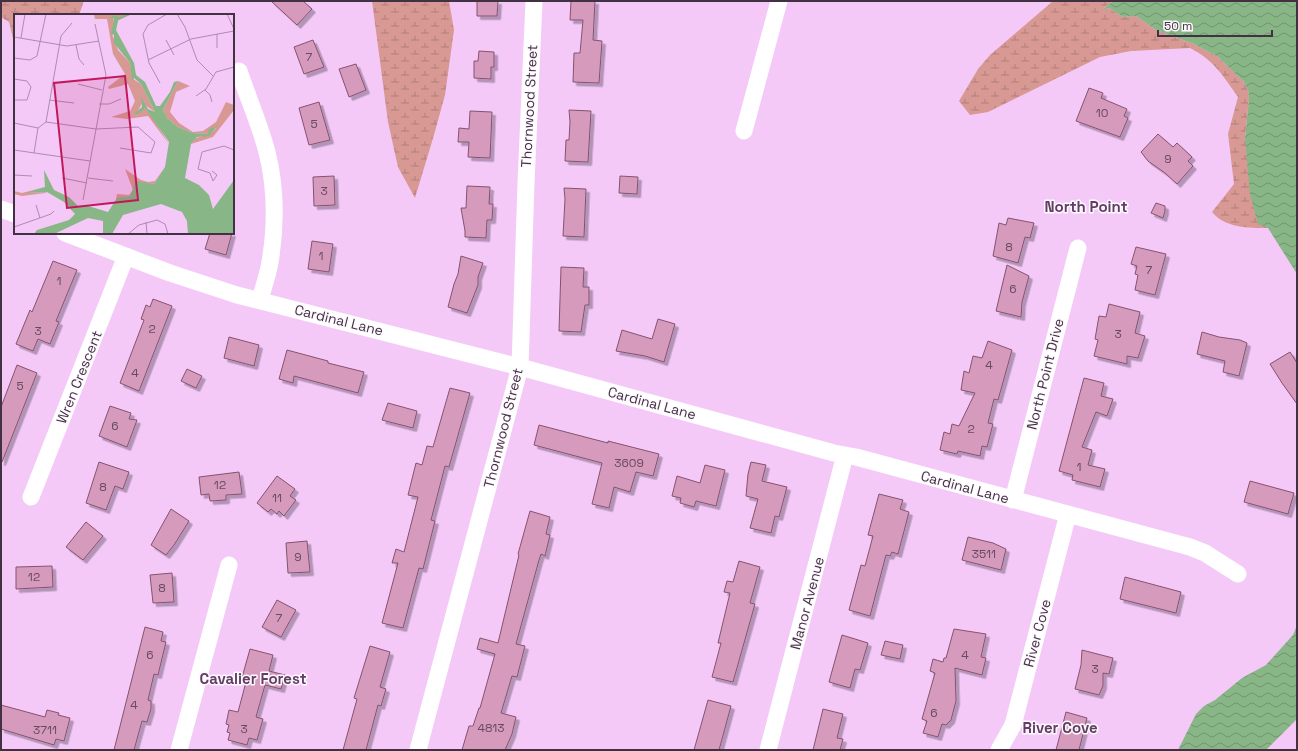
<svg xmlns="http://www.w3.org/2000/svg" width="1298" height="751" font-family="'Space Grotesk',sans-serif">
<style>
.wetland{fill:url(#wetland-marsh)}
.water{fill:url(#water-waves)}
.building{fill:#d69abc;stroke:#855270;filter:url(#shadow)}
.lines{fill:none;stroke-linecap:round;stroke-linejoin:round}
.minor{stroke:#fff;stroke-width:17}
.labels{text-anchor:middle;stroke-width:3;stroke-linejoin:round;paint-order:stroke}
.number-label{font-size:12px;fill:#674b61}
.street-label{font-size:14px;fill:#423143;stroke:#fef9fe}
.neighbourhood-label{font-size:15px;font-weight:bold;fill:#623d65;stroke:#fef9fe}
.inset-river{fill:none;stroke:#88b686;stroke-width:2}
.inset-road{fill:none;stroke:#ad8cb0;stroke-width:1}
.view{fill:#c2185b;fill-opacity:0.15;stroke:#c2185b;stroke-width:2}
.inset-edge{fill:none;stroke:#423143;stroke-width:2}
</style>
<defs>
<pattern id="wetland-marsh" width="20" height="14" patternUnits="userSpaceOnUse"><rect width="20" height="14" fill="#d89994"/><path d="M1 5h8M5 5V1M11 12h8M15 12V8" fill="none" stroke="#b17d7a"/></pattern>
<pattern id="water-waves" width="16" height="10" patternUnits="userSpaceOnUse"><rect width="16" height="10" fill="#88b686"/><path d="M0 5q4-4 8 0t8 0" fill="none" stroke="#71956f"/></pattern>
<filter id="shadow"><feDropShadow dx="3.5" dy="3.5" stdDeviation="0" flood-color="#0004"/></filter>
</defs>
<rect width="100%" height="100%" fill="#f4c9f8"/>
<path class="wetland" d="M1,1h83l-5,14h-64v32l-6,-25 -8,-5z
M372,1h77l5,29 -9,65 -11,40 -19,63 -17,-31 -10,-45z
M1053,1h60l-10,8 6,-1 14,9 13,-1 20,14 38,14 24,13 26,25 4,8 1,9 -4,39 23,90c-20,0 -43,0 -56,-16l22,-28 -6,-50 10,-37c-14,-20 -25,-38 -48,-49l-59,3 -31,6 -112,55 -18,3 -11,-14 19,-32 12,-14z"/>
<path class="water" d="M1113,1h184v273l-29,-46 -10,-4 -8,-29 -5,-57 4,-39 -1,-9 -4,-8 -26,-25 -24,-13 -38,-14 -20,-14 -13,1 -14,-9 -7,2z
M1297,625v94l-31,31h-88l18,-36 8,-8 11,-6 27,-22 24,-13 27,-30z"/>
<path class="building" d="M271,1h32l9,8 -15,16z
M477,1h21l-1,15h-20z
M571,1h24l-2,39 9,1 -3,42 -26,-1 1,-29h6l3,-33h-13z
M313,40l11,27 -20,7 -10,-27z
M479,51l15,1v15h-3v12l-17,-1v-17h4z
M356,64l10,26 -17,7 -10,-28z
M1089,88l14,5 -2,5 26,11 -3,7 4,2 -8,19 -44,-16z
M319,102l11,38 -21,5 -10,-37z
M569,110l22,1 -3,51 -23,-1 1,-21h3l1,-18z
M470,111l22,1 -2,46 -22,-1 1,-15h-11l1,-14 10,1z
M1158,134l15,13 4,-4 15,14 -4,4 5,5 -16,18 -12,-11 -17,-12 -7,-9z
M334,176l1,29 -21,1 -1,-29z
M620,176l18,1 -1,17 -18,-1z
M467,186l23,1 -1,17h4l-1,16h-5l-1,18 -21,-1v-6l-4,-23h5z
M564,188l22,1 -2,48 -21,-1 2,-37z
M1156,203l9,3v5l-2,7 -12,-5z
M1008,218l26,5 -4,15 -5,-1 -7,26 -25,-7 6,-33 7,2z
M210,233h22l-6,22 -21,-6z
M312,241l21,3 -4,28 -21,-3z
M1136,247l30,7 -11,41 -20,-5 3,-15 -3,-1 2,-8 -6,-2z
M461,256l22,7 -5,14v8l-11,28 -19,-6 6,-23 4,-10z
M53,261l24,9 -21,51 3,1 -9,22 -12,-5 -5,12 -17,-7 14,-34 2,2z
M1007,265l22,11 -7,26 -1,15 -25,-6z
M561,267l23,1 -1,19h6v18h-4l-4,27 -22,-1z
M153,299l19,7 -33,85 -19,-8 24,-63 -3,-1 5,-14 4,2z
M1109,304l31,8 -5,21 10,3 -7,22 -11,-2v8l-33,-8 4,-16 -3,-1 4,-23 7,1z
M658,319l17,5 -11,38 -19,-6 -29,-5 6,-21 30,9z
M1202,332l17,5 21,3 7,3 -8,33 -16,-4 2,-11 -28,-7z
M229,337l30,8 -5,21 -30,-8z
M988,341l24,9 -14,50 -4,-1 -6,24 5,1 -6,23 -5,-1 -2,10 -22,-5 -1,3 -17,-4 4,-18 6,2 2,-10 7,2 16,-33 -14,-3 3,-19 5,2 4,-17 9,2z
M287,350l41,11v2l36,9 -6,21 -64,-17 -1,7 -14,-4z
M1290,352l7,11v41l-15,-21 -12,-19z
M17,365l20,8 -35,89h-1v-55z
M187,369l15,7 -6,12 -15,-7z
M1084,378l20,5 -3,13 12,3 -6,17 -11,-4 -14,35 10,3 -4,15 17,4 -5,18 -28,-7 1,-5 -14,-4z
M450,388l20,5 -21,74 -4,-1 -14,54 4,1 -12,48 -4,-1 -16,60 -21,-5 16,-60h-6l4,-14 8,3 14,-55 -10,-2 8,-32 6,2 5,-19 6,1z
M388,403l29,8 -4,17 -31,-8z
M110,406l21,7 -2,6 8,1 -10,27 -28,-11z
M539,425l69,18v-2l51,13 -6,22 -17,-4 -6,20 -16,-5 -5,21 -17,-4 10,-41 -68,-18z
M99,462l30,10 -6,17 -8,-3 -9,24 -20,-7z
M751,462l15,3 -4,16 25,6 -8,30 -4,-1 -4,17 -21,-5 8,-29 -12,-3 2,-22z
M705,465l20,5 -9,36 -20,-5 -2,6 -14,-4 1,-5 -9,-2 5,-20 23,7z
M239,472l3,22 -16,1v5l-16,1 -1,-7 -8,1 -2,-18z
M277,476l18,13 -5,7 6,4 -12,16 -5,-5 -2,3 -6,-5 -3,3 -11,-9z
M1250,481l44,12 -6,21 -44,-12z
M879,494l24,6 -3,9 9,3 -11,42 -6,-2 -2,4 -4,-1 -16,61 -21,-6 12,-45 4,1 8,-30 -5,-1z
M171,509l18,12 -15,24 -8,10 -15,-10z
M530,511l20,6 -4,17 4,1 -5,21 -4,-2 -2,6 -23,84 9,2 -8,31 -5,-1 -11,37 15,4 -4,17 -7,16h-43l7,-24h4l6,-18h1l15,-54 -18,-5 3,-11 18,5 21,-88 -1,-1z
M86,522l17,14 -20,24 -17,-13z
M968,537l25,6 13,6 -5,21 -39,-10z
M307,541l3,31 -22,1 -2,-30z
M739,561l21,6 -10,36 5,1 -22,78 -21,-5 9,-34h-3l12,-50 -6,-1 3,-11 6,1z
M52,566l1,21 -37,2v-22z
M172,573l2,29 -21,1 -3,-28z
M1125,577l56,15 -5,21 -56,-14z
M277,600l19,10 -15,27 -19,-10z
M145,627l18,5 -2,9 5,1 -8,33 -4,-1 -6,26 3,1v8l-4,13 -5,-1 -8,29h-20z
M954,629l32,5 -5,23 5,1 -4,17 -27,-7 1,33 -5,19 -5,5 -4,-1 -4,13 -15,-4 4,-12 -5,-2 13,-46 -5,-2 3,-12 10,3 1,-4h2z
M842,635l26,8 -8,27 -5,-1 -5,19 -21,-6z
M885,641l18,4 -3,14 -19,-4z
M370,646l20,6 -10,35 6,2 -5,17 -3,-1 -12,45h-23l14,-51 -3,-1z
M250,649l23,6 -4,16 16,4 -4,14 -16,-4 -9,32 7,2 -6,21 -8,-2 -2,7 -19,-5 2,-7 -3,-1 2,-7 -3,-1 3,-14 9,2 8,-30 -5,-1z
M1082,650l31,8 -4,16 -6,-1v13l-4,9 -24,-6 6,-24z
M708,700l23,6 -12,44h-25z
M1,705l44,12 2,-7 12,3 -1,2 12,3 -6,23 -8,-2 -2,6 -53,-16z
M823,709l20,5 -6,24 6,1 -3,11h-27z
M1066,712l21,6 -8,32h-23z"/>
<g class="lines">
<path class="minor" d="M239,71c9,27 21,54 28,81 9,36 9,74 3,110 -2,13 -7,26 -10,38
M744,131l35,-130
M1,209l14,5
M65,233l105,40 67,22 283,72 314,86 22,4 334,90 15,6 33,21
M31,497l95,-241
M1013,500l65,-252
M179,750l50,-185
M418,750l102,-383 6,-184 8,-182
M768,750l77,-295
M999,750l14,-25 55,-211"/>
</g>
<g class="labels">
<g class="number-label">
<text x="309" y="61">7</text>
<text x="1102" y="117">10</text>
<text x="314" y="128">5</text>
<text x="1168" y="163">9</text>
<text x="324" y="195">3</text>
<text x="1009" y="251">8</text>
<text x="321" y="260">1</text>
<text x="1149" y="274">7</text>
<text x="59" y="285">1</text>
<text x="1013" y="293">6</text>
<text x="152" y="333">2</text>
<text x="38" y="335">3</text>
<text x="1118" y="338">3</text>
<text x="989" y="369">4</text>
<text x="135" y="377">4</text>
<text x="20" y="390">5</text>
<text x="115" y="430">6</text>
<text x="971" y="433">2</text>
<text x="629" y="467">3609</text>
<text x="1079" y="471">1</text>
<text x="220" y="489">12</text>
<text x="103" y="491">8</text>
<text x="277" y="502">11</text>
<text x="984" y="558">3511</text>
<text x="298" y="561">9</text>
<text x="34" y="581">12</text>
<text x="162" y="592">8</text>
<text x="279" y="622">7</text>
<text x="150" y="659">6</text>
<text x="965" y="659">4</text>
<text x="1095" y="673">3</text>
<text x="134" y="709">4</text>
<text x="934" y="717">6</text>
<text x="491" y="732">4813</text>
<text x="244" y="733">3</text>
<text x="45" y="734">3711</text>
</g>
<g class="street-label">
<text transform="translate(529 106) rotate(-87)" y="5">Thornwood Street</text>
<text transform="translate(339 320) rotate(14)" y="5">Cardinal Lane</text>
<text transform="translate(1045 374) rotate(-76)" y="5">North Point Drive</text>
<text transform="translate(79 377) rotate(-68)" y="5">Wren Crescent</text>
<text transform="translate(652 403) rotate(15)" y="5">Cardinal Lane</text>
<text transform="translate(503 428) rotate(-76)" y="5">Thornwood Street</text>
<text transform="translate(965 487) rotate(15)" y="5">Cardinal Lane</text>
<text transform="translate(807 603) rotate(-75)" y="5">Manor Avenue</text>
<text transform="translate(1037 633) rotate(-75)" y="5">River Cove</text>
</g>
<g class="neighbourhood-label">
<text x="1086" y="212">North Point</text>
<text x="253" y="684">Cavalier Forest</text>
<text x="1060" y="733">River Cove</text>
</g>
</g>
<g transform="translate(14 14)">
<rect width="220" height="220" fill="#f4c9f8"/>
<path d="M80,0h38l-13,6 -5,-5 -2,19 6,16 12,13 3,16 8,5 14,28 -13,-9 -5,10 8,-5 8,10 16,26 -21,-28 -21,3 -16,-2 19,-6 5,-10 -7,-17 -19,5 -1,-2 17,-13 -12,-20 -6,-35h-12zM164,67l12,5 -14,6 -6,20 9,11 14,9 10,-1 13,-9 10,-20 8,3v5l-21,27 -22,7 5,-6 14,-4 6,-6 -2,-1 -6,7 -15,-1 -15,-6 -12,-10 -3,-7zM151,153l-11,17 -18,-2 -4,11 -2,3 -14,3 1,-5 12,1 4,-5 -8,-21 16,11 7,2 7,-1zM31,173l-17,6 19,-1 -2,1 -23,3 -8,-2v-3l8,2z" fill="#d89994"/>
<path d="M100,1l5,2 -3,13 18,33 2,12 9,7 11,24h4l10,-14 4,-10 4,-1 -15,29 4,8 11,9 15,6 15,1 1,-5 8,-3 -8,10 -12,1 -6,7 -6,34 14,7 10,10 4,14 21,-29v54h-46l-1,-13 -5,-9 -21,-8 -38,11 -11,19h-9v-13l-15,-3 -34,16h-20l3,-4 32,-10 6,-6 -11,-12 -17,-10 -21,1 19,-6 -1,-17 10,20 15,7 9,9 7,-1 23,7 9,-14 13,-2 6,-15 18,3 11,-17 4,-25 -24,-34 -4,4 -4,2h-3l8,-7 -1,-10 7,12 7,3 -14,-28 -7,-6 -1,2h-1l-2,-17 -16,-20v-8l-3,-1 3,-16h-4z" fill="#88b686"/>
<path class="inset-river" d="M104,5l11,-5"/>
<path class="inset-road" d="M163,0l8,13 12,33 16,16M213,0l7,15M203,20v14M0,23l53,9 32,-5M7,24l4,-24M152,26l8,15M62,31l3,14 5,6M0,44l16,2 7,-4 9,-42M134,46l43,-21 43,-8M0,65l13,2 4,6 -4,13h-13M146,69l-11,-20 -6,-29 5,-9 19,-11M64,70l24,6M191,76l5,5 2,7M182,82l10,-7 10,-17 18,-5M35,86l25,3M85,90h10l12,-5M32,108l15,-86 11,-13M0,109l24,5M0,136l76,11M20,139l4,-25 8,-6 50,7 42,-2 17,15 -4,11 -31,-5M198,157l5,4 -4,6 -3,-8 -12,-4 4,-17 22,-6 10,4M0,161l18,1M48,164l25,5M74,164l25,3M69,186l23,-125 -11,-51M22,191l4,13M132,208l1,12M0,213l37,-13 3,-3M114,220l11,-9 18,-5 8,4 3,10"/>
<path class="view" d="M111,62l13,124 -71,8 -13,-125z"/>
<rect width="220" height="220" class="inset-edge"/>
</g>
<rect width="1298" height="751" fill="none" stroke="#423143" stroke-width="4"/>
<path d="M1158 30v6h114v-6" fill="none" stroke="#423143" stroke-width="2"/>
<text x="1164" y="30" font-size="12" fill="#423143" stroke="#fef9fe" stroke-width="3" paint-order="stroke">50 m</text>
</svg>
